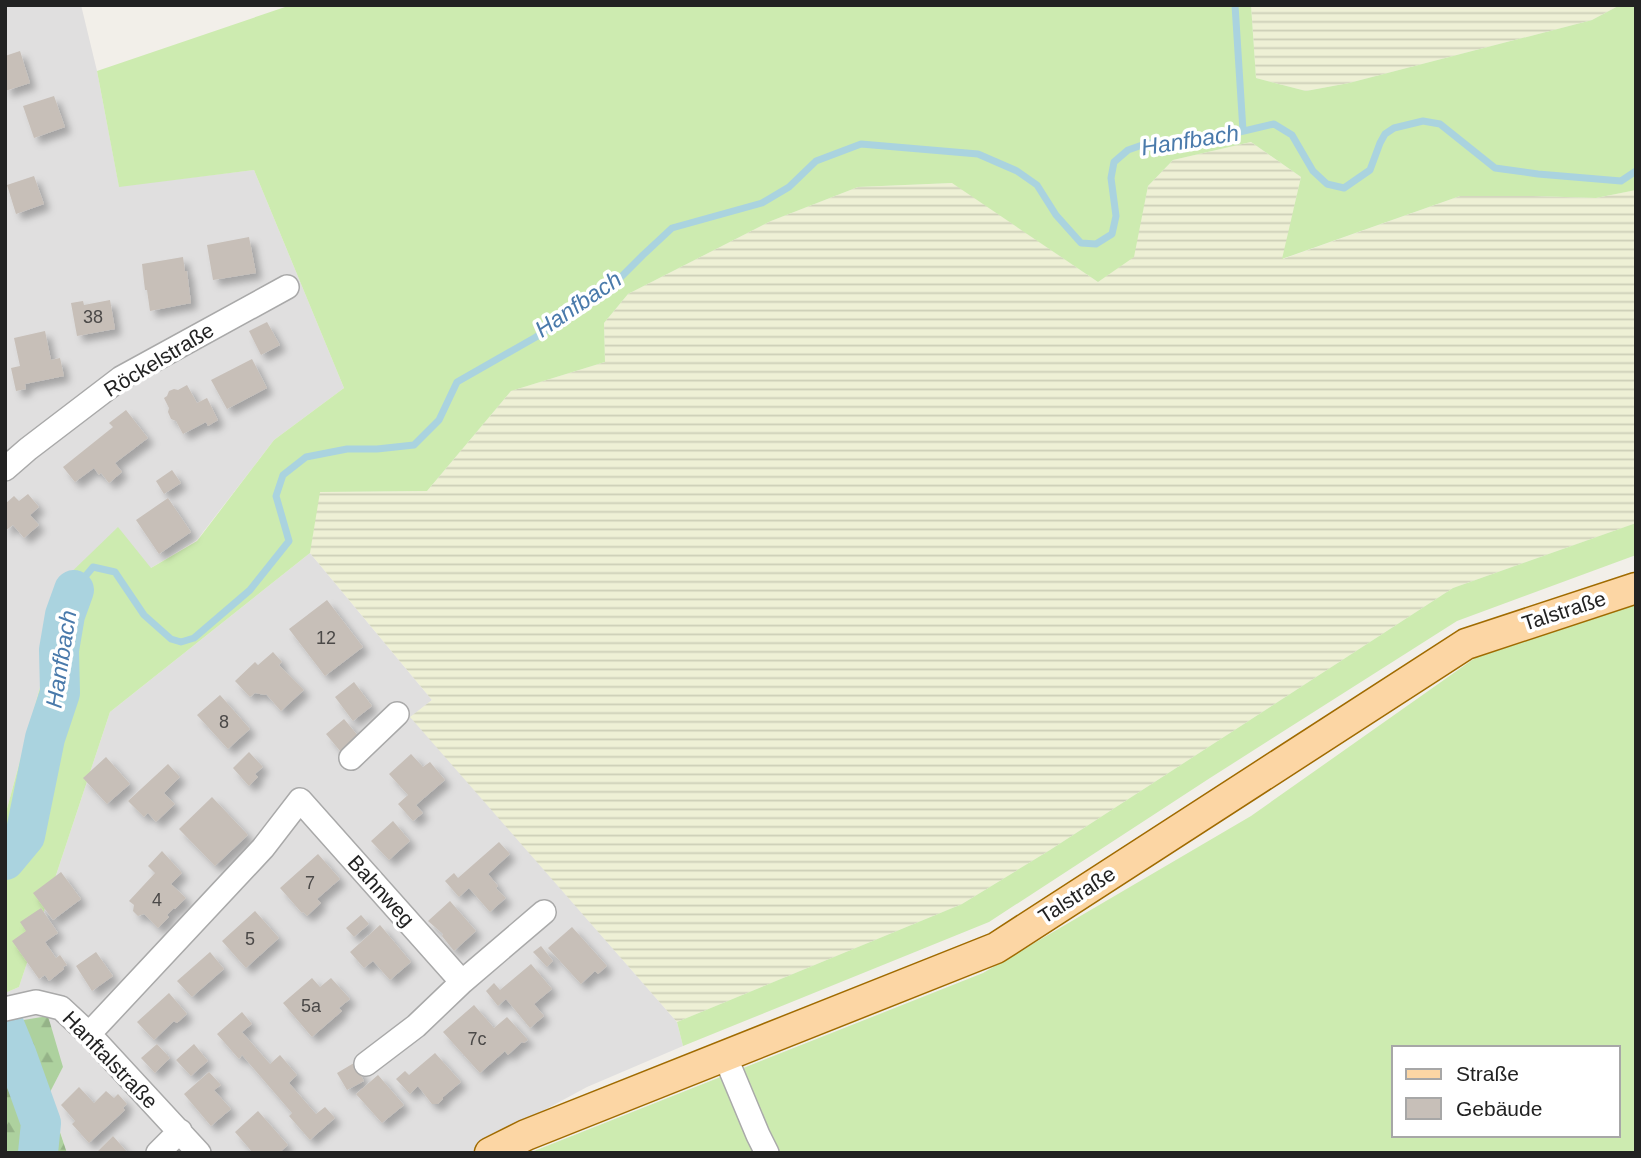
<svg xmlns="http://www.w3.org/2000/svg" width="1641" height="1158" font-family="Arial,sans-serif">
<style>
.residential{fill:#e0dfdf}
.farmland{fill:url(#farmland-rules)}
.grass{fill:#cdebb0;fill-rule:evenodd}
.forest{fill:url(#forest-firs)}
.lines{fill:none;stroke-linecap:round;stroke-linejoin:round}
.stream{stroke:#aad3df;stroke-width:7}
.river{stroke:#aad3df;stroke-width:40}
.building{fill:#c7bfb8;filter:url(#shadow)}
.minor-casing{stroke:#a9a9a9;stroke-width:26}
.major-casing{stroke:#a06b00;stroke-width:33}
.minor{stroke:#fff;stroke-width:23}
.major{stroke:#fcd6a4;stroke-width:30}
.labels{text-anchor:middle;stroke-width:7;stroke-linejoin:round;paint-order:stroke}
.number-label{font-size:18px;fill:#4b4948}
.street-label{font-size:21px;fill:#222;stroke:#fff}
.water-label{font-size:23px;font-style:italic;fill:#4a7aab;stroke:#fff}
</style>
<defs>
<pattern id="farmland-rules" width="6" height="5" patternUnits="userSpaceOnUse" patternTransform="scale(1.75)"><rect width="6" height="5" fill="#eef0d5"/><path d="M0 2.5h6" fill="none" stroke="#ccceb7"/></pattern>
<pattern id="forest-firs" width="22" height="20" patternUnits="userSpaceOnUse" patternTransform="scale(1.75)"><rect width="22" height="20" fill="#add19e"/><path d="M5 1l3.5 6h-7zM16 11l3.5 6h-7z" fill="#95b388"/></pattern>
<filter id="shadow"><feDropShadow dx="6" dy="6" stdDeviation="3.5" flood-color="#0004"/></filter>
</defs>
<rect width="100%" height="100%" fill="#f2efe9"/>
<path class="residential" d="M5,5h76l16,66 22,115 135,-16 90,218 -70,52 -77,100 -46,28 -92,16 -17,96 -37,136z
M310,553l122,147 -21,17 266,305 6,24 -96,41 -63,34 -31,32h-426l-19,-58 15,-28 -53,-45 -5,1v-30l14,-6 91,-275z"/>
<path class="farmland" d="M1251,5h369l-28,15 -243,63 -43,8 -50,-13z
M1251,142l50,35 -18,82 177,-63h73l63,2 40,-8v333l-183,65 -403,262 -88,54 -285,118 -267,-305 22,-17 -122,-147 9,-61 108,-1 84,-100 94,-29 -1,-39 24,-29 143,-73 87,-34 95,-4 145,99 35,-25 15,-71 25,-26z"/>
<path class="grass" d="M291,5h960l5,73 50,13 43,-8 243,-63 28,-15h16v185l-40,8 -63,-2h-73l-178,63 19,-82 -50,-35 -78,18 -25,26 -14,71 -36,25 -146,-99 -94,4 -87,34 -143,73 -24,29 1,39 -94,29 -84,100 -107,1 -10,61 -200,159 -91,275 -14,6v-177l37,-136 17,-96 59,-57 33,41 46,-27 77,-101 70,-52 -90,-218 -135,17 -22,-116z
M1636,523v32l-179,66 -247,157 -221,144 -306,124 -6,-24 285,-118 88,-54 403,-262z
M1636,604v549h-1107l454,-180 268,-157 224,-158zM1394,1048h224v87h-224z"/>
<path class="forest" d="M48,1016l15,51 -15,29 19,57h-62l2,-37 -2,-93z"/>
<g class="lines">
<path class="stream" d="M1235,5l8,126
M74,590l19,-23 22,5 29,43 27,24 10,3 13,-4 56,-48 39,-49 -13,-45 7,-21 23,-18 41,-8h30l37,-4 25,-25 18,-38 79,-45 77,-52 30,-30 29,-27 90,-25 27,-16 27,-26 45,-17 117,10 39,17 20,14 19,30 25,28 15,1 16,-10 4,-18 -5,-38 3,-16 14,-12 20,-7h45l81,-19 18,11 21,36 14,13 17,4 26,-18 10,-27 5,-9 9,-6 29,-7 17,3 55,44 43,6 83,7 15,-10"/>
<path class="river" d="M5,860l20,-24 20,-98 15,-45 -1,-43 6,-35 9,-25
M5,1027l12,29 24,67 -3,30"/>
</g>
<path class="building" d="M20,51l10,32 -25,8v-35z
M54,96l11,31 -31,11 -11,-32z
M34,176l10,28 -28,10 -9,-29z
M249,237l7,36 -43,7 -6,-35z
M183,257l2,14h2l4,32 -41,8 -3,-21h-2l-3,-26z
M110,300l5,29 -38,7 -6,-33 12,-2 1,4z
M267,322l13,23 -19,10 -12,-24z
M45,331l6,29 9,-2 4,18 -39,8 1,5 -10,2 -5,-23 9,-2 -6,-28z
M252,359l15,29 -40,21 -16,-29z
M187,385l10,18 10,-5 11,22 -10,6 -2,-4 -23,12 -7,-13 -5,-2 -3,-7 1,-4 -5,-10 3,-2 2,-5 5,-2 4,1z
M126,410l22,28 -33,25 7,9 -13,11 -8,-10 -2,2 -5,-7 -19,14 -12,-15 50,-40 -4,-4z
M172,470l9,13 -17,11 -8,-13z
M28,494l11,13 -9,8 9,10 -15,13 -11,-13 -8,6v-27l9,-8 5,5z
M168,498l23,34 -32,22 -23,-34z
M327,600l36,47 -38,29 -36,-47z
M273,652l9,10 -3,3 25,25 -23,21 -15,-17 -1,1 -10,-2 -5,4 -15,-16 20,-19 3,3z
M354,682l18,24 -19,15 -18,-24z
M220,695l30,34 -22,20 -31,-34z
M344,719l15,18 -18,15 -15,-18z
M249,752l14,15 -8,7 3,3 -9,9 -16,-18z
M411,754l12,13 7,-5 15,18 -29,25 7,8 -10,8 -15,-17 10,-9 -19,-21z
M106,757l24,27 -23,20 -24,-26z
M168,764l12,13 -16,16 11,11 -19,18 -8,-9 -4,4 -16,-16z
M212,797l36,38 -33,31 -36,-37z
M393,821l17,20 -21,19 -18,-19z
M499,842l11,12 -22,20 10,12 -2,2 10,10 -16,14 -21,-24 -10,9 -14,-16 9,-8 4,5z
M162,851l20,22 -11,11 15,14 -11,11 -1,-1 -7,7 2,2 -11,11 -14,-14 -6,2 -5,-5 1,-6 -5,-4 26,-28 -7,-7z
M318,854l22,25 -23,20 4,4 -14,13 -4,-4 -1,1 -22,-25z
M61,872l20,27 -28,21 -20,-27z
M450,901l26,30 -22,20 -12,-15 1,-2 -15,-13z
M41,908l17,25 -13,9 11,16 4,-3 7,10 -4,2 1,2 -15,12 -4,-6 -6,4 -27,-38 14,-10 -6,-9z
M255,911l24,27 -33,30 -24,-27z
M361,915l8,9 -15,13 -8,-9z
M380,925l31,37 -21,18 -17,-19 -9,7 -14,-16z
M572,927l35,39 -9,8 -3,-3 -14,13 -33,-36z
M541,946l12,15 -6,6 -14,-15z
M96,952l17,24 -21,15 -16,-25z
M210,952l14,17 -32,28 -15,-16z
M531,964l21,25 -18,15 10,12 -14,12 -24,-29 -8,7 -12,-15 8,-8 6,7z
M312,978l8,9 11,-9 19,21 -11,9 3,3 -30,26 -29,-34z
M169,993l18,21 -10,9 -3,-2 -20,19 -17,-18z
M474,1005l20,23 13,-11 21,23 -4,3 -2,-1 -14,13 -3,-4 -25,22 -37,-41z
M242,1012l10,12 -10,8 28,32 10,-9 17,20 -8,8 27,31 9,-7 10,11 -25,22 -21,-24 3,-3 -50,-58 -3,4 -22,-25z
M157,1044l13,14 -15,15 -14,-15z
M194,1044l14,17 -17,15 -15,-16z
M435,1053l26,29 -18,15v2l-5,5h-6l-14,-18 -8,8 -14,-15 9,-8 4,4z
M354,1063l10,18 -17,9 -10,-17z
M209,1072l12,13 -7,5 17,19 -20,17 -27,-32z
M378,1075l26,30 -22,18 -26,-29z
M79,1087l15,16 12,-12 8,7 4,-4 9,10 -4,4 2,2 -36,33 -17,-19 3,-3 -14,-16z
M258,1111l30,34 -9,8h-26l-18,-21z
M113,1136l15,17h-32z"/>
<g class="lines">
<g class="minor-casing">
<path id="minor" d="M5,469l23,-20 93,-71 166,-91
M351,758l46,-44
M5,1009l31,-7 25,6 28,26 110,119
M89,1034l174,-186 37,-48 162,182 82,-70
M725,1056l33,79 9,18
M366,1064l50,-38 46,-44
M158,1153l22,-22"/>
</g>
<g class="major-casing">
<path id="major" d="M490,1153l36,-18 470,-187 470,-304 170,-56"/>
</g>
<use href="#minor" class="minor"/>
<use href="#major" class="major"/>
</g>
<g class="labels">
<g class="number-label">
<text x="93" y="323">38</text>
<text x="326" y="644">12</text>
<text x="224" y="728">8</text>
<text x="310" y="889">7</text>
<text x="157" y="906">4</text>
<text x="250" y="945">5</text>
<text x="311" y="1012">5a</text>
<text x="477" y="1045">7c</text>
</g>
<g class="street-label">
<text transform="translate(159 360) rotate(-31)" y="7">Röckelstraße</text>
<text transform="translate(1564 611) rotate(-18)" y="7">Talstraße</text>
<text transform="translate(381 891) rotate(48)" y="7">Bahnweg</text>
<text transform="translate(1077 895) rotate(-33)" y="7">Talstraße</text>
<text transform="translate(110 1060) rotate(46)" y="7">Hanftalstraße</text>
</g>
<g class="water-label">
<text transform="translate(1190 140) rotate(-9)" y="8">Hanfbach</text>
<text transform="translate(578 304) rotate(-34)" y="8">Hanfbach</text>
<text transform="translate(61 659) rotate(-81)" y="8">Hanfbach</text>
</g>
</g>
<rect width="1641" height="1158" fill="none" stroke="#222222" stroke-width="14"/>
<rect x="1392" y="1046" width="228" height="91" fill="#ffffff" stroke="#a7a7a7" stroke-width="2"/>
<rect x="1406" y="1069" width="35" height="10" fill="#fcd6a4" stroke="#a7a7a7" stroke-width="2"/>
<text x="1456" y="1081" font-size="21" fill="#222222">Straße</text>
<rect x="1406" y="1098" width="35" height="21" fill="#c7bfb8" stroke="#a7a7a7" stroke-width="2"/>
<text x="1456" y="1116" font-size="21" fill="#222222">Gebäude</text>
</svg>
